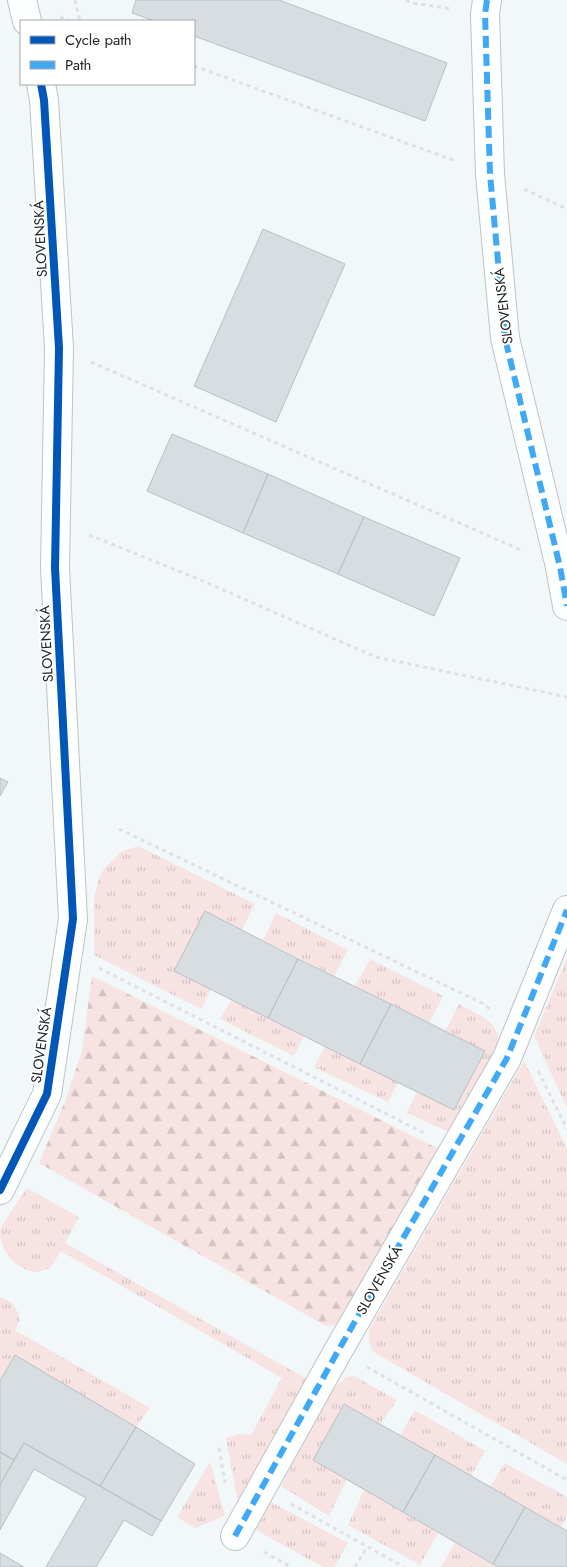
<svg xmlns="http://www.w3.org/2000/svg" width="567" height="1567" font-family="Jost,sans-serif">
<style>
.grass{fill:url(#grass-tufts)}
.forest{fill:url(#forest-firs)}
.building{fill:#d8dde1;stroke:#bbbfc2}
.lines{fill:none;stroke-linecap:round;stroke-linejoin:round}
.street-casing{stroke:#bec3c6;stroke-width:30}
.path{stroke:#dfe1e1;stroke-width:3;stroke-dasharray:4 4;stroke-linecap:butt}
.street{stroke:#fdfefe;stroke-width:28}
.quiet{stroke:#3fa9f5;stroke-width:6;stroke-dasharray:12 6;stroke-linecap:butt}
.cycleway-casing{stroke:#fff;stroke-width:11}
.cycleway{stroke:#0057b8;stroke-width:8}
.labels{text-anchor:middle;stroke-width:4;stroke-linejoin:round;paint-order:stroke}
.street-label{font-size:14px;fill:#202528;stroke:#fff}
</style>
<defs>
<pattern id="grass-tufts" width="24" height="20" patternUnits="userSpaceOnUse" patternTransform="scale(1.25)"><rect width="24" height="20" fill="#f6e3e2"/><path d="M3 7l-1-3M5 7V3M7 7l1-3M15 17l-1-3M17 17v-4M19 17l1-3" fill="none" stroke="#d3c3c2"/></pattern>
<pattern id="forest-firs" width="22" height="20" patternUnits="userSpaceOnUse" patternTransform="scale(1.25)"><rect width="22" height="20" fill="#f6e3e2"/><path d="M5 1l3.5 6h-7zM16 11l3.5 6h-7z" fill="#d3c3c2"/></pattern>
</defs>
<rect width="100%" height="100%" fill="#f2f7fa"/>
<path class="grass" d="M138,846l117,58 -54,105 -107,-54v-57l5,-20 5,-9 17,-17z
M276,913l72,37 -14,26 -71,-36z
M567,958v150l-33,-72z
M370,959l73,37 -14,27 -74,-37z
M232,1000l72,36 -10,20 -74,-37z
M459,1004c14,8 34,15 39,31 4,14 -40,82 -49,97l-42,-19 10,-21 37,18 31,-59 -40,-20z
M325,1046l73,36 -10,20 -74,-35z
M524,1061l43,88v315l-195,-113 -3,-10 1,-13z
M27,1188l52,29 -14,26 242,136 -69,124 -12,-65 13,-4 12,1 31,-57 -221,-127 -11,17c-4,1 -10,4 -15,4 -17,-2 -35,-21 -35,-40 3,-11 21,-34 27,-44z
M0,1297c13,4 17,11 20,23l-5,10 135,78 -14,19 -121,-71 -15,25z
M354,1376l43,24 -17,24 -36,-20 -31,56 34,19 -18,37 -48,-30 50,-94 15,-15z
M415,1410l70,41 -14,25 -71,-40z
M210,1462l15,54 -30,12 -18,-11z
M505,1463l62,34v19l-6,11 -71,-40z
M364,1490l74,43 -18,32 -72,-40z
M271,1502l77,41 -14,24h-11l-67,-37z
M455,1543l42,24h-56z"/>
<path class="forest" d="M92,976l351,175 -104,173 -13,2 -287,-163 27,-64 16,-48z"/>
<path class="building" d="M136,0h143l168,63 -22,58 -231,-85v-15h-39l-23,-8z
M263,229l82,35 -69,158 -82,-36z
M172,434l96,40 -25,59 -96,-42z
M268,474l96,43 -26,57 -95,-41z
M364,517l96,41 -26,58 -96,-42z
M0,778l8,4 -8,14z
M205,911l93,48 -30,59 -94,-47z
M298,959l93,45 -31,60 -92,-46z
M391,1004l94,47 -31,59 -94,-46z
M15,1355l121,72 -36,59 -76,-43 -10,17 -14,-8v-71z
M344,1404l91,51 -32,57 -90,-52z
M136,1427l59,37 -34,57 -61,-35z
M24,1443l137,78 -9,15 -28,-16 -28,47h-50l40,-69 -52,-29 -34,61v-45z
M0,1452l14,8 -14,25z
M435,1455l90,52 -32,57 -90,-52z
M525,1507l42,24v36h-70l-4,-3z
M0,1553l24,14h-24z"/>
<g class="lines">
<g class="street-casing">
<path id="street" d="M22,0l5,21
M487,0l-2,14 5,160 15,164 55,229 7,39
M0,1190l47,-96 26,-175 -18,-351 4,-220 -15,-248 -3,-16
M235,1536l103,-185 169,-293 60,-148"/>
</g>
<path class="path" d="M75,0l5,21
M406,0l6,3 40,6
M60,17l11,4
M194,66l262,95
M524,189l43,20
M91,362l430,188
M89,535l107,43 180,79 191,40
M119,829l363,174 9,7
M99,968l327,166
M538,1071l29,58
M367,1367l200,113
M219,1448l6,35
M291,1504l113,63
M264,1552l27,15
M355,1567l12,-20"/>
<use href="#street" class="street"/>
<path class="quiet" d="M487,0l-2,14 5,160 15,164 55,229 7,39
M235,1536l103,-185 169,-293 60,-148"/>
<g class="cycleway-casing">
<path id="cycleway" d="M0,1190l47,-96 26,-175 -18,-351 4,-220 -15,-248 -3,-16"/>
</g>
<use href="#cycleway" class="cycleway"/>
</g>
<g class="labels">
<g class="street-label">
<text transform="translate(40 239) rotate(-93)" y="5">SLOVENSKÁ</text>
<text transform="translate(503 306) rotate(-97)" y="5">SLOVENSKÁ</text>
<text transform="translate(46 644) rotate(-93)" y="5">SLOVENSKÁ</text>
<text transform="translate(41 1045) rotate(-82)" y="5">SLOVENSKÁ</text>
<text transform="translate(379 1280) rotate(-60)" y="5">SLOVENSKÁ</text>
</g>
</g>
<rect x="20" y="20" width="175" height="65" fill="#ffffff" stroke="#a6a8a9"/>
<rect x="30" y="36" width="25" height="8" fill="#0057b8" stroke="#a6a8a9"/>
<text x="65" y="45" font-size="15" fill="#202528">Cycle path</text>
<rect x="30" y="61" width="25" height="8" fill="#3fa9f5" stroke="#a6a8a9"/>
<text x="65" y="70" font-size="15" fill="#202528">Path</text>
</svg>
